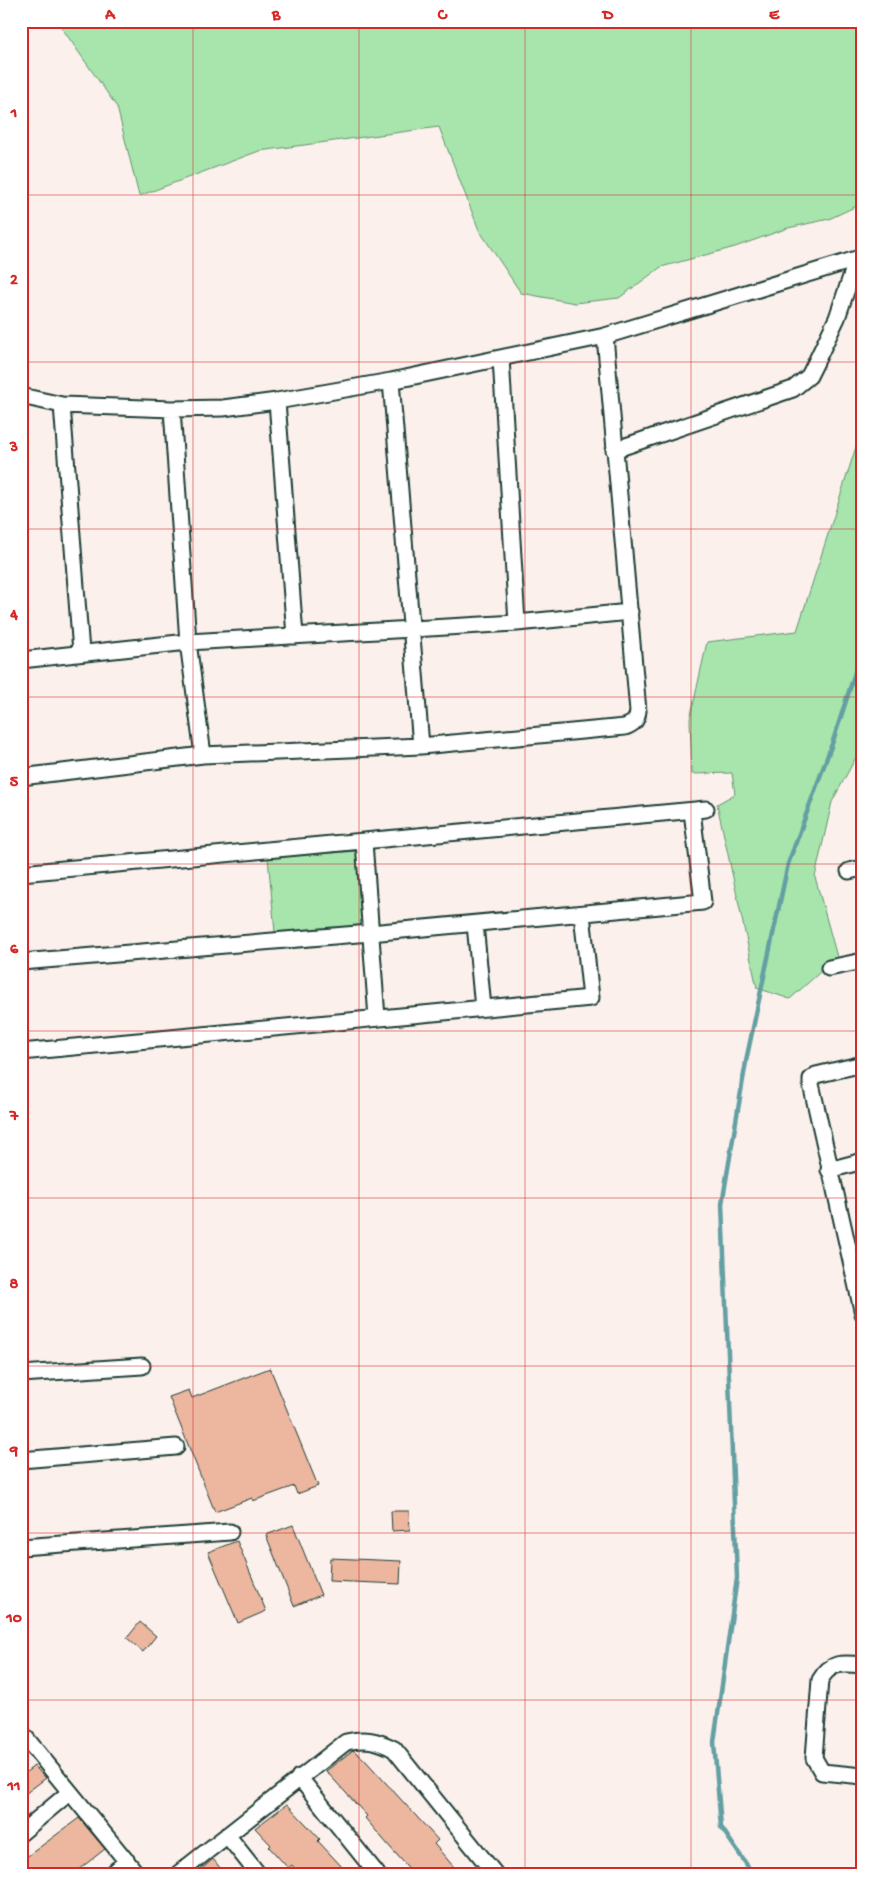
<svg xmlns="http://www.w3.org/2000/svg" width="884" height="1895" font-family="'Gochi Hand',sans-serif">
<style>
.green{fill:#a7e5ac;stroke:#639170}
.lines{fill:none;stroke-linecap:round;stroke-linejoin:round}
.stream{stroke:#639fa3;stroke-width:4.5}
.building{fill:#ecb69f;stroke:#1f3d34}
.minor-casing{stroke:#1f3d34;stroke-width:19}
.minor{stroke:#fff;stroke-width:15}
.grid{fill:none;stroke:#d62828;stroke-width:1;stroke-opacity:0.55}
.neatline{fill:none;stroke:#d62828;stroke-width:2}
.grid-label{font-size:16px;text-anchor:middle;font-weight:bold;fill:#d62828}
</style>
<rect width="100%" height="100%" fill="#fbf0ec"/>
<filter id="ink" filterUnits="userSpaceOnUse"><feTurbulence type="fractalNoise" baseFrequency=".02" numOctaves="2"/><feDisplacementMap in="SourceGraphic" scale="10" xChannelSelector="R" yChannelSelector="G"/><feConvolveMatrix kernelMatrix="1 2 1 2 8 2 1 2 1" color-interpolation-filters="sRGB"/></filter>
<g filter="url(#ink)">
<path class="green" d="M57,21h806v182l-34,16 -41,9 -53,19 -74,20 -42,31 -44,5 -54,-10 -42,-63 -40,-103 -180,24 -120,45 -22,-89z
M863,425v324l-8,10 -23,43 -17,75 22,80 -47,42 -33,-11 -40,-184 18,-10 -3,-21 -40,1 -2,-55 17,-77 90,-11z
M357,851l6,74 -88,7 -7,-74z"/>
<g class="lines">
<path class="stream" d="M753,1874l-32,-47 -7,-85 23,-164 -15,-374 25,-148 41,-192 45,-123 30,-93"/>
</g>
<path class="building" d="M270,1368l48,118 -21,8 -3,-8 -41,15 -1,-3 -37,14 -46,-115 20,-7 3,8z
M391,1511h18l1,19 -18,1z
M293,1525l28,70 -27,11 -28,-71z
M237,1541l29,70 -28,12 -30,-71z
M330,1558l71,3 -1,23 -71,-3z
M140,1622l16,14 -13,16 -16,-14z
M353,1750l11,9 74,81 -4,4 26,30h-46l-25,-28 -24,-28 2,-2 -41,-45z
M34,1766l12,12 -25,19v-21z
M287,1804l33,35 -2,2 25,27 -7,6h-37l-7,-9 -4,3 -19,-21 2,-2 -16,-17z
M79,1818l26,31 -32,25h-52v-13z
M213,1859l12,15h-29z"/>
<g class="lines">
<g class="minor-casing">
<path id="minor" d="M501,358l16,265
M391,381l30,365
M21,396l41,9 110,4 51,-1 54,-7 114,-20 214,-45 258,-79
M277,401l18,235
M62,405l19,247
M172,409l16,233 15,113
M614,450l179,-61 16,-13 7,-14 21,-44 20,-59
M21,660l167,-18 329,-19 113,-11
M21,777l182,-22 218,-9 204,-19c8,-3 12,-6 13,-16l-33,-375
M364,842l13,176
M849,871l14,-3
M21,873l685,-64
M475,924l8,84
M21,962l349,-29 333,-31 -11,-91
M829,968l34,-7
M21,1052l570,-54 -9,-84
M863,1064l-47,11 -5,4v5l52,230
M829,1170l34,-9
M21,1374l121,-8
M21,1460l155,-13
M21,1547l209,-15
M863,1665c-20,-2 -32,-4 -43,15l-6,78 8,14 41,4
M21,1732l116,142
M299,1777l78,97
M21,1833l49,-41
M227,1835l31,39
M112,1874l15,-13
M178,1874l168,-132c19,-4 31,-2 48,7l101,125"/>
</g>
<use href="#minor" class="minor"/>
</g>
</g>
<path class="grid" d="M193,21v1853M359,21v1853M525,21v1853M691,21v1853M21,195h842M21,362h842M21,529h842M21,697h842M21,864h842M21,1031h842M21,1198h842M21,1366h842M21,1533h842M21,1700h842"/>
<rect width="884" height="1895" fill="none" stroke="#fff" stroke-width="55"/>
<rect x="28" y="28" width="828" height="1840" class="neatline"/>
<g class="grid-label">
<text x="110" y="19">A</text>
<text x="276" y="19">B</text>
<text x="442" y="19">C</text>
<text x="608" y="19">D</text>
<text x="774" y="19">E</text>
<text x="14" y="117">1</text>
<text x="14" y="284">2</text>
<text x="14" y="451">3</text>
<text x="14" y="619">4</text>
<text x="14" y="786">5</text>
<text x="14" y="953">6</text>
<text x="14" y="1120">7</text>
<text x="14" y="1288">8</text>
<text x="14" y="1455">9</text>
<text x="14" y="1622">10</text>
<text x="14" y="1790">11</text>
</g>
</svg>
